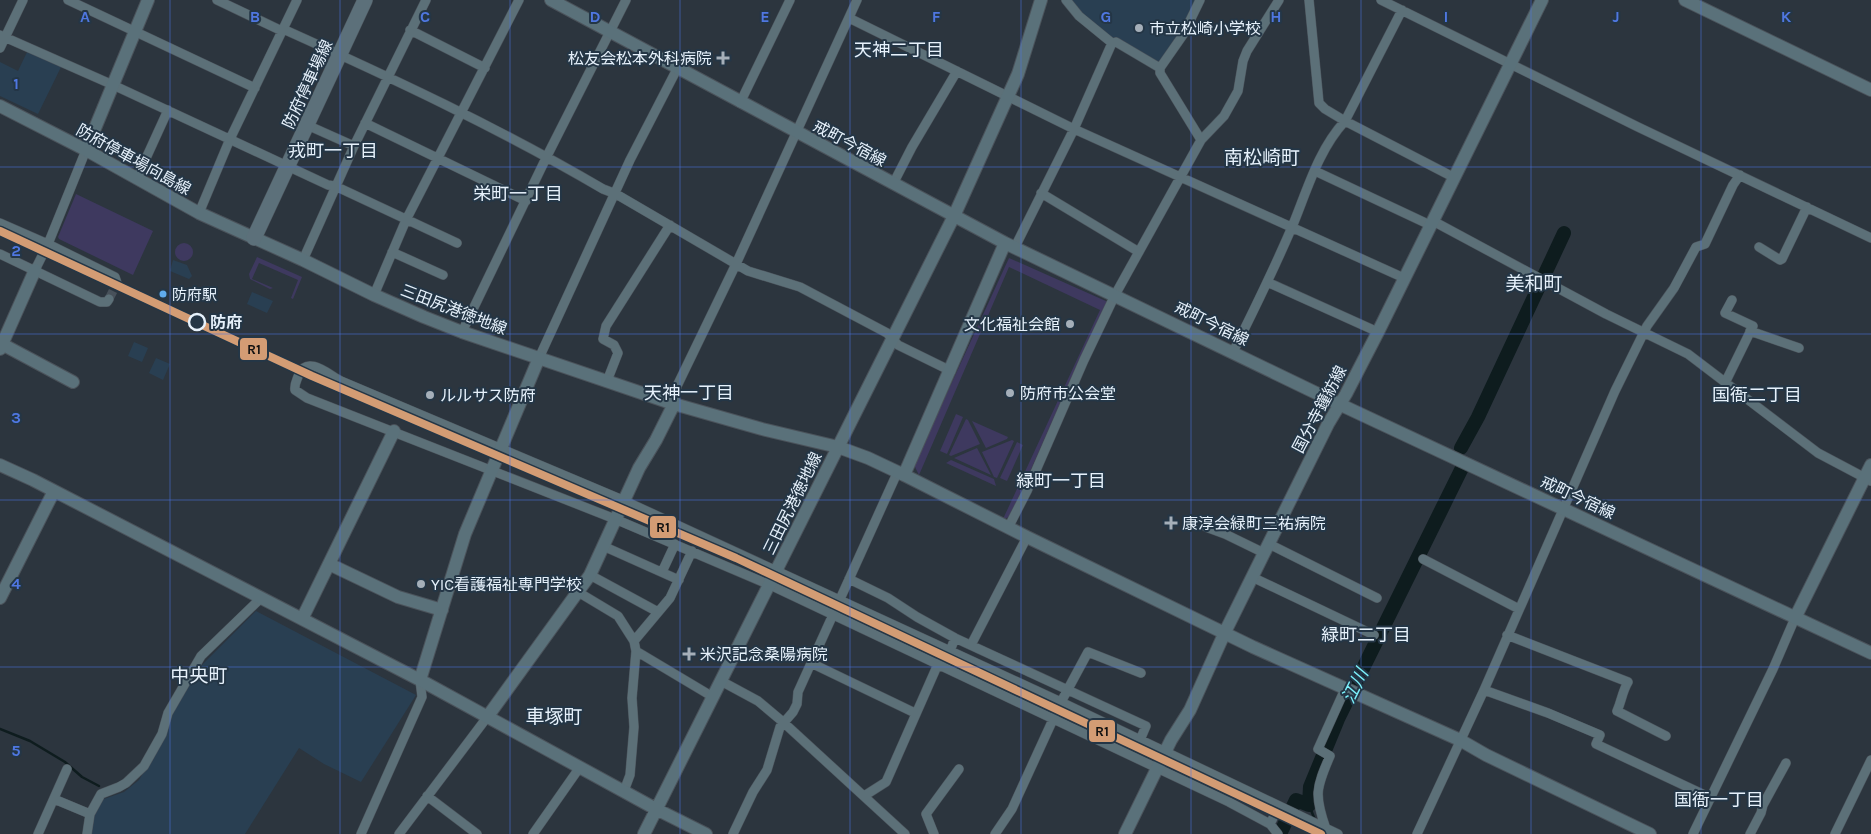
<svg xmlns="http://www.w3.org/2000/svg" width="1871" height="834" font-family="Karla,'Noto Sans JP',sans-serif">
<style>
.built{fill:#293f52}
.green{fill:#3e395f}
.lines{fill:none;stroke-linecap:round;stroke-linejoin:round}
.stream{stroke:#0e1c1e;stroke-width:2.5}
.river{stroke:#0e1c1e;stroke-width:14}
.street-tunnel{stroke:#48515a;stroke-width:9;stroke-dasharray:9 4.5;stroke-linecap:butt}
.street-casing{stroke:#4b535b;stroke-width:10}
.secondary-casing{stroke:#4b535b;stroke-width:14}
.primary-casing{stroke:#4b535b;stroke-width:16}
.street{stroke:#5c7078;stroke-width:9}
.secondary{stroke:#5a717a;stroke-width:12}
.primary{stroke:#5c707a;stroke-width:15}
.rail-1-casing{stroke:#243646;stroke-width:11}
.rail-1{stroke:#d39c74;stroke-width:8}
.grid{fill:none;stroke:#4f77e1;stroke-width:1;stroke-opacity:0.55}
.poi-dot{fill:#a5afb9;stroke:#243646;stroke-width:2}
.bus-dot{fill:#60acee;stroke:#243646;stroke-width:2}
.stop-dot{fill:#243646;stroke:#e6f1fb;stroke-width:2.5}
.labels{text-anchor:middle;stroke-width:4;stroke-linejoin:round;paint-order:stroke}
.bus-label{font-size:15px;fill:#e6f1fb;stroke:#243646;text-anchor:start}
.poi-label{font-size:16px;fill:#e6f1fb;stroke:#243646;text-anchor:start}
.street-label{font-size:16px;fill:#e6f1fb;stroke:#243646}
.stop-label{font-size:16px;font-weight:bold;fill:#e6f1fb;stroke:#243646;text-anchor:start}
.neighbourhood-label{font-size:18px;fill:#e6f1fb;stroke:#243646}
.water-label{font-size:18px;font-style:italic;fill:#7cf2fc;stroke:#243646}
.quarter-label{font-size:19px;fill:#e6f1fb;stroke:#243646}
.grid-label{font-size:16px;text-anchor:middle;font-weight:bold;fill:#4f77e1;stroke:#243646;stroke-width:4;stroke-linejoin:round;paint-order:stroke}
.line-badge{stroke:#243646;stroke-width:2}
.pale-badge-label{font-size:14px;text-anchor:middle;font-weight:bold;fill:#111}
</style>
<rect width="100%" height="100%" fill="#2c353e"/>
<path class="built" d="M1069,0h128l-19,37 -19,26 -46,-25 -1,3 -27,-23z
M28,50l34,15 -24,49 -38,-18v-34l18,9z
M173,260l14,5 5,11 -3,3 -19,-8z
M252,292l21,9 -6,12 -20,-9z
M134,342l14,6 -6,14 -14,-6z
M156,358l14,6 -7,16 -14,-7z
M256,611l160,84 -55,87 -37,-18 -25,-16 -54,86h-154l2,-20 8,-14 23,-8 15,-12 23,-40 11,-33 26,-39z"/>
<path class="green" d="M76,194l77,37 -20,44 -74,-36 -1,-2z
M175 252a9 9 0 1 1 18 0a9 9 0 1 1-18 0Z
M257,257l45,20 -9,22 -2,-1 7,-18 -39,-17 -7,16 21,9 -3,1 -20,-10 -1,-5z
M1009,258l99,44 -28,56 -70,159 -7,2 97,-209 -91,-43 -90,208 -5,-10z
M956,414l7,3 -16,37 -7,-3z
M966,419l2,1 12,24 -29,12 -2,-1z
M972,421l36,16 -1,2 -21,9z
M1012,440l2,1 -17,37 -3,-1 -12,-25z
M1017,442l6,3 -16,36 -7,-3z
M977,448l14,27 -37,-17z
M951,460l43,19 2,7 -50,-23z"/>
<g class="lines">
<path class="stream" d="M0,729l30,12 35,21 17,15 17,9
M1309,805l6,15
M1317,828l3,6"/>
<path class="river" d="M1461,448l17,-31 86,-184
M1280,834l16,-34 13,5 1,-18 28,-68 123,-249"/>
<path class="street-tunnel" d="M109,299l8,-16"/>
<g class="street-casing">
<path id="street" d="M68,0l187,88
M217,0l65,31
M1066,0l13,16 33,27 4,-1 44,26
M1200,0l-17,35 -23,33v5l41,67
M1309,0l10,103 6,6 20,12 110,57
M1381,0l257,127 233,111
M849,18l225,111 330,149
M283,29c109,49 216,99 320,160l13,5 132,77 52,16 87,46 11,12 53,26
M410,30l75,38
M0,35l113,50 215,100 7,1 122,57
M0,48l23,-48
M740,103l50,-103
M365,123l161,78
M307,125l47,21
M1315,171l115,54
M137,178l31,-68
M893,184l19,-37 45,-76
M1041,193l98,59
M199,213l31,-74 67,-139
M1433,221l173,93 82,40 130,99 53,28
M0,223l48,21 67,33 2,6
M1015,247l59,-118 38,-86
M1759,247l21,13 2,-1 25,-52
M392,252l51,23
M0,254l100,48h7l2,-3
M303,260l51,-114 72,-146
M35,270l13,-26 38,-94
M1267,282l111,50
M374,295l32,-75 113,-220
M1750,331l49,17
M462,332l85,-176 79,-156
M1233,352c21,-42 41,-83 59,-125 15,-36 26,-77 53,-106l57,-111
M539,358l91,-198 47,-91
M607,381l11,-28 -4,-8 -11,-6 3,-13 64,-101
M1725,383l28,-57 -28,-13 7,-13
M674,404l3,-18 59,-122 121,-264
M1206,527l19,7 39,19
M1008,528l19,-37 57,-131 31,-65 86,-155 23,-24 14,-25 5,-30 4,-10 32,-51
M1269,544l108,54
M603,546l76,34
M1423,559l96,50
M662,572l13,-28
M590,575l68,37
M1252,577l122,58
M849,579l39,19 29,19 38,21 191,88 -6,14
M578,592l40,24 16,25 2,10 -4,47 2,29 -4,48 -6,16
M1507,635l121,47c-6,10 -6,18 -11,29l49,25
M634,641l36,-43 22,-47
M971,645l56,-108
M636,651l77,46
M811,663l104,50
M721,681l37,20 25,21 122,112
M1484,690l64,23 52,22 -4,9 115,54
M427,796l50,38
M864,796l22,-14 52,-118 12,-13 5,-13
M54,799l36,15
M1270,824l9,-18
M1326,829c-12,-34 -10,-41 4,-73l-12,-7 27,-60
M38,834l29,-65
M87,834l3,-20 11,-20 18,-7 7,-4 18,-17 18,-32 6,-21 33,-57 60,-58
M361,834l61,-137 -2,-17
M399,834l89,-118
M533,834l47,-67
M733,834l20,-42 14,-22 13,-43 13,-15 4,-8 1,-12 100,-221
M934,834l-8,-20 33,-45
M995,834l17,-25 49,-107 27,-50 53,21
M1278,834l-8,-10 -41,-22 -459,-217 -155,-66 -308,-121 -12,-8c-1,-6 2,-10 4,-16 9,-19 30,1 42,7l284,120 436,201 277,132
M1417,834l67,-144 131,-299 32,-65 27,-38 22,-41 9,-3 28,-59 7,-10
M1693,834l80,-165 22,-51
M1750,834l11,-21 2,-8 23,-42
M1835,834l36,-74"/>
</g>
<g class="secondary-casing">
<path id="secondary" d="M551,0l454,243 334,161 532,249
M1685,0l186,90
M0,106l86,44 113,63 104,47 71,35 50,22 38,15 212,72 88,25 76,18 30,11 36,17 123,62 226,110 207,93 26,15 164,79
M86,150l62,-150
M0,343l73,39
M0,349l35,-79
M0,465l33,15 387,200 236,129 50,25
M904,475l101,-232
M329,564l69,33 44,13
M0,598l54,-107
M1795,618l76,-153
M302,619l92,-188
M420,680l45,-146 74,-176
M488,716l102,-141 49,-107 17,-28 18,-36
M644,834l310,-618 64,-142 23,-74
M1125,834l46,-94 19,-30 35,-78 103,-208 18,-30 32,-62 164,-332"/>
</g>
<g class="primary-casing">
<path id="primary" d="M254,238l111,-238"/>
</g>
<use href="#street" class="street"/>
<use href="#secondary" class="secondary"/>
<use href="#primary" class="primary"/>
<g class="rail-1-casing">
<path id="rail-1" d="M0,231l312,145 424,182 585,276"/>
</g>
<use href="#rail-1" class="rail-1"/>
</g>
<path class="grid" d="M170,0v834M340,0v834M510,0v834M680,0v834M850,0v834M1021,0v834M1191,0v834M1361,0v834M1531,0v834M1701,0v834M0,167h1871M0,334h1871M0,500h1871M0,667h1871"/>
<g class="poi-dot">
<circle cx="1139" cy="28" r="5"/>
<path d="M720.5 50.5h5v5h5v5h-5v5h-5v-5h-5v-5h5z"/>
<circle cx="1070" cy="324" r="5"/>
<circle cx="1010" cy="393" r="5"/>
<circle cx="430" cy="395" r="5"/>
<path d="M1168.5 515.5h5v5h5v5h-5v5h-5v-5h-5v-5h5z"/>
<circle cx="421" cy="584" r="5"/>
<path d="M686.5 646.5h5v5h5v5h-5v5h-5v-5h-5v-5h5z"/>
</g>
<circle class="bus-dot" cx="163" cy="294" r="4.5"/>
<circle class="stop-dot" cx="197" cy="322" r="8"/>
<g class="labels">
<g class="bus-label">
<text x="172" y="300">防府駅</text>
</g>
<g class="poi-label">
<text x="1149" y="34">市立松崎小学校</text>
<text x="712" y="64" text-anchor="end">松友会松本外科病院</text>
<text x="1060" y="330" text-anchor="end">文化福祉会館</text>
<text x="1020" y="399">防府市公会堂</text>
<text x="440" y="401">ルルサス防府</text>
<text x="1182" y="529">康淳会緑町三祐病院</text>
<text x="431" y="590">YIC看護福祉専門学校</text>
<text x="700" y="660">米沢記念桑陽病院</text>
</g>
<g class="street-label">
<text transform="translate(307 84) rotate(-65)" y="6">防府停車場線</text>
<text transform="translate(850 143) rotate(28)" y="6">戒町今宿線</text>
<text transform="translate(134 159) rotate(29)" y="6">防府停車場向島線</text>
<text transform="translate(454 309) rotate(21)" y="6">三田尻港徳地線</text>
<text transform="translate(1212 323) rotate(26)" y="6">戒町今宿線</text>
<text transform="translate(1319 409) rotate(-62)" y="6">国分寺鐘紡線</text>
<text transform="translate(1578 497) rotate(25)" y="6">戒町今宿線</text>
<text transform="translate(792 503) rotate(-64)" y="6">三田尻港徳地線</text>
</g>
<g class="stop-label">
<text x="210" y="328">防府</text>
</g>
<g class="neighbourhood-label">
<text x="899" y="56">天神二丁目</text>
<text x="333" y="157">戎町一丁目</text>
<text x="518" y="200">栄町一丁目</text>
<text x="689" y="399">天神一丁目</text>
<text x="1757" y="401">国衙二丁目</text>
<text x="1061" y="487">緑町一丁目</text>
<text x="1366" y="641">緑町二丁目</text>
<text x="1719" y="806">国衙一丁目</text>
</g>
<g class="water-label">
<text transform="translate(1355 686) rotate(-64)" y="6">江川</text>
</g>
<g class="quarter-label">
<text x="1262" y="164">南松崎町</text>
<text x="1534" y="290">美和町</text>
<text x="199" y="682">中央町</text>
<text x="554" y="723">車塚町</text>
</g>
</g>
<g class="grid-label">
<text x="85" y="22">A</text>
<text x="255" y="22">B</text>
<text x="425" y="22">C</text>
<text x="595" y="22">D</text>
<text x="765" y="22">E</text>
<text x="936" y="22">F</text>
<text x="1106" y="22">G</text>
<text x="1276" y="22">H</text>
<text x="1446" y="22">I</text>
<text x="1616" y="22">J</text>
<text x="1786" y="22">K</text>
<text x="16" y="89">1</text>
<text x="16" y="256">2</text>
<text x="16" y="423">3</text>
<text x="16" y="589">4</text>
<text x="16" y="756">5</text>
</g>
<g class="line-badge">
<rect x="239" y="337" width="29" height="24" rx="5" fill="#d39c74"/>
<rect x="649" y="515" width="28" height="24" rx="5" fill="#d39c74"/>
<rect x="1088" y="719" width="28" height="24" rx="5" fill="#d39c74"/>
</g>
<g class="pale-badge-label">
<text x="254" y="354">R1</text>
<text x="663" y="532">R1</text>
<text x="1102" y="736">R1</text>
</g>
</svg>
